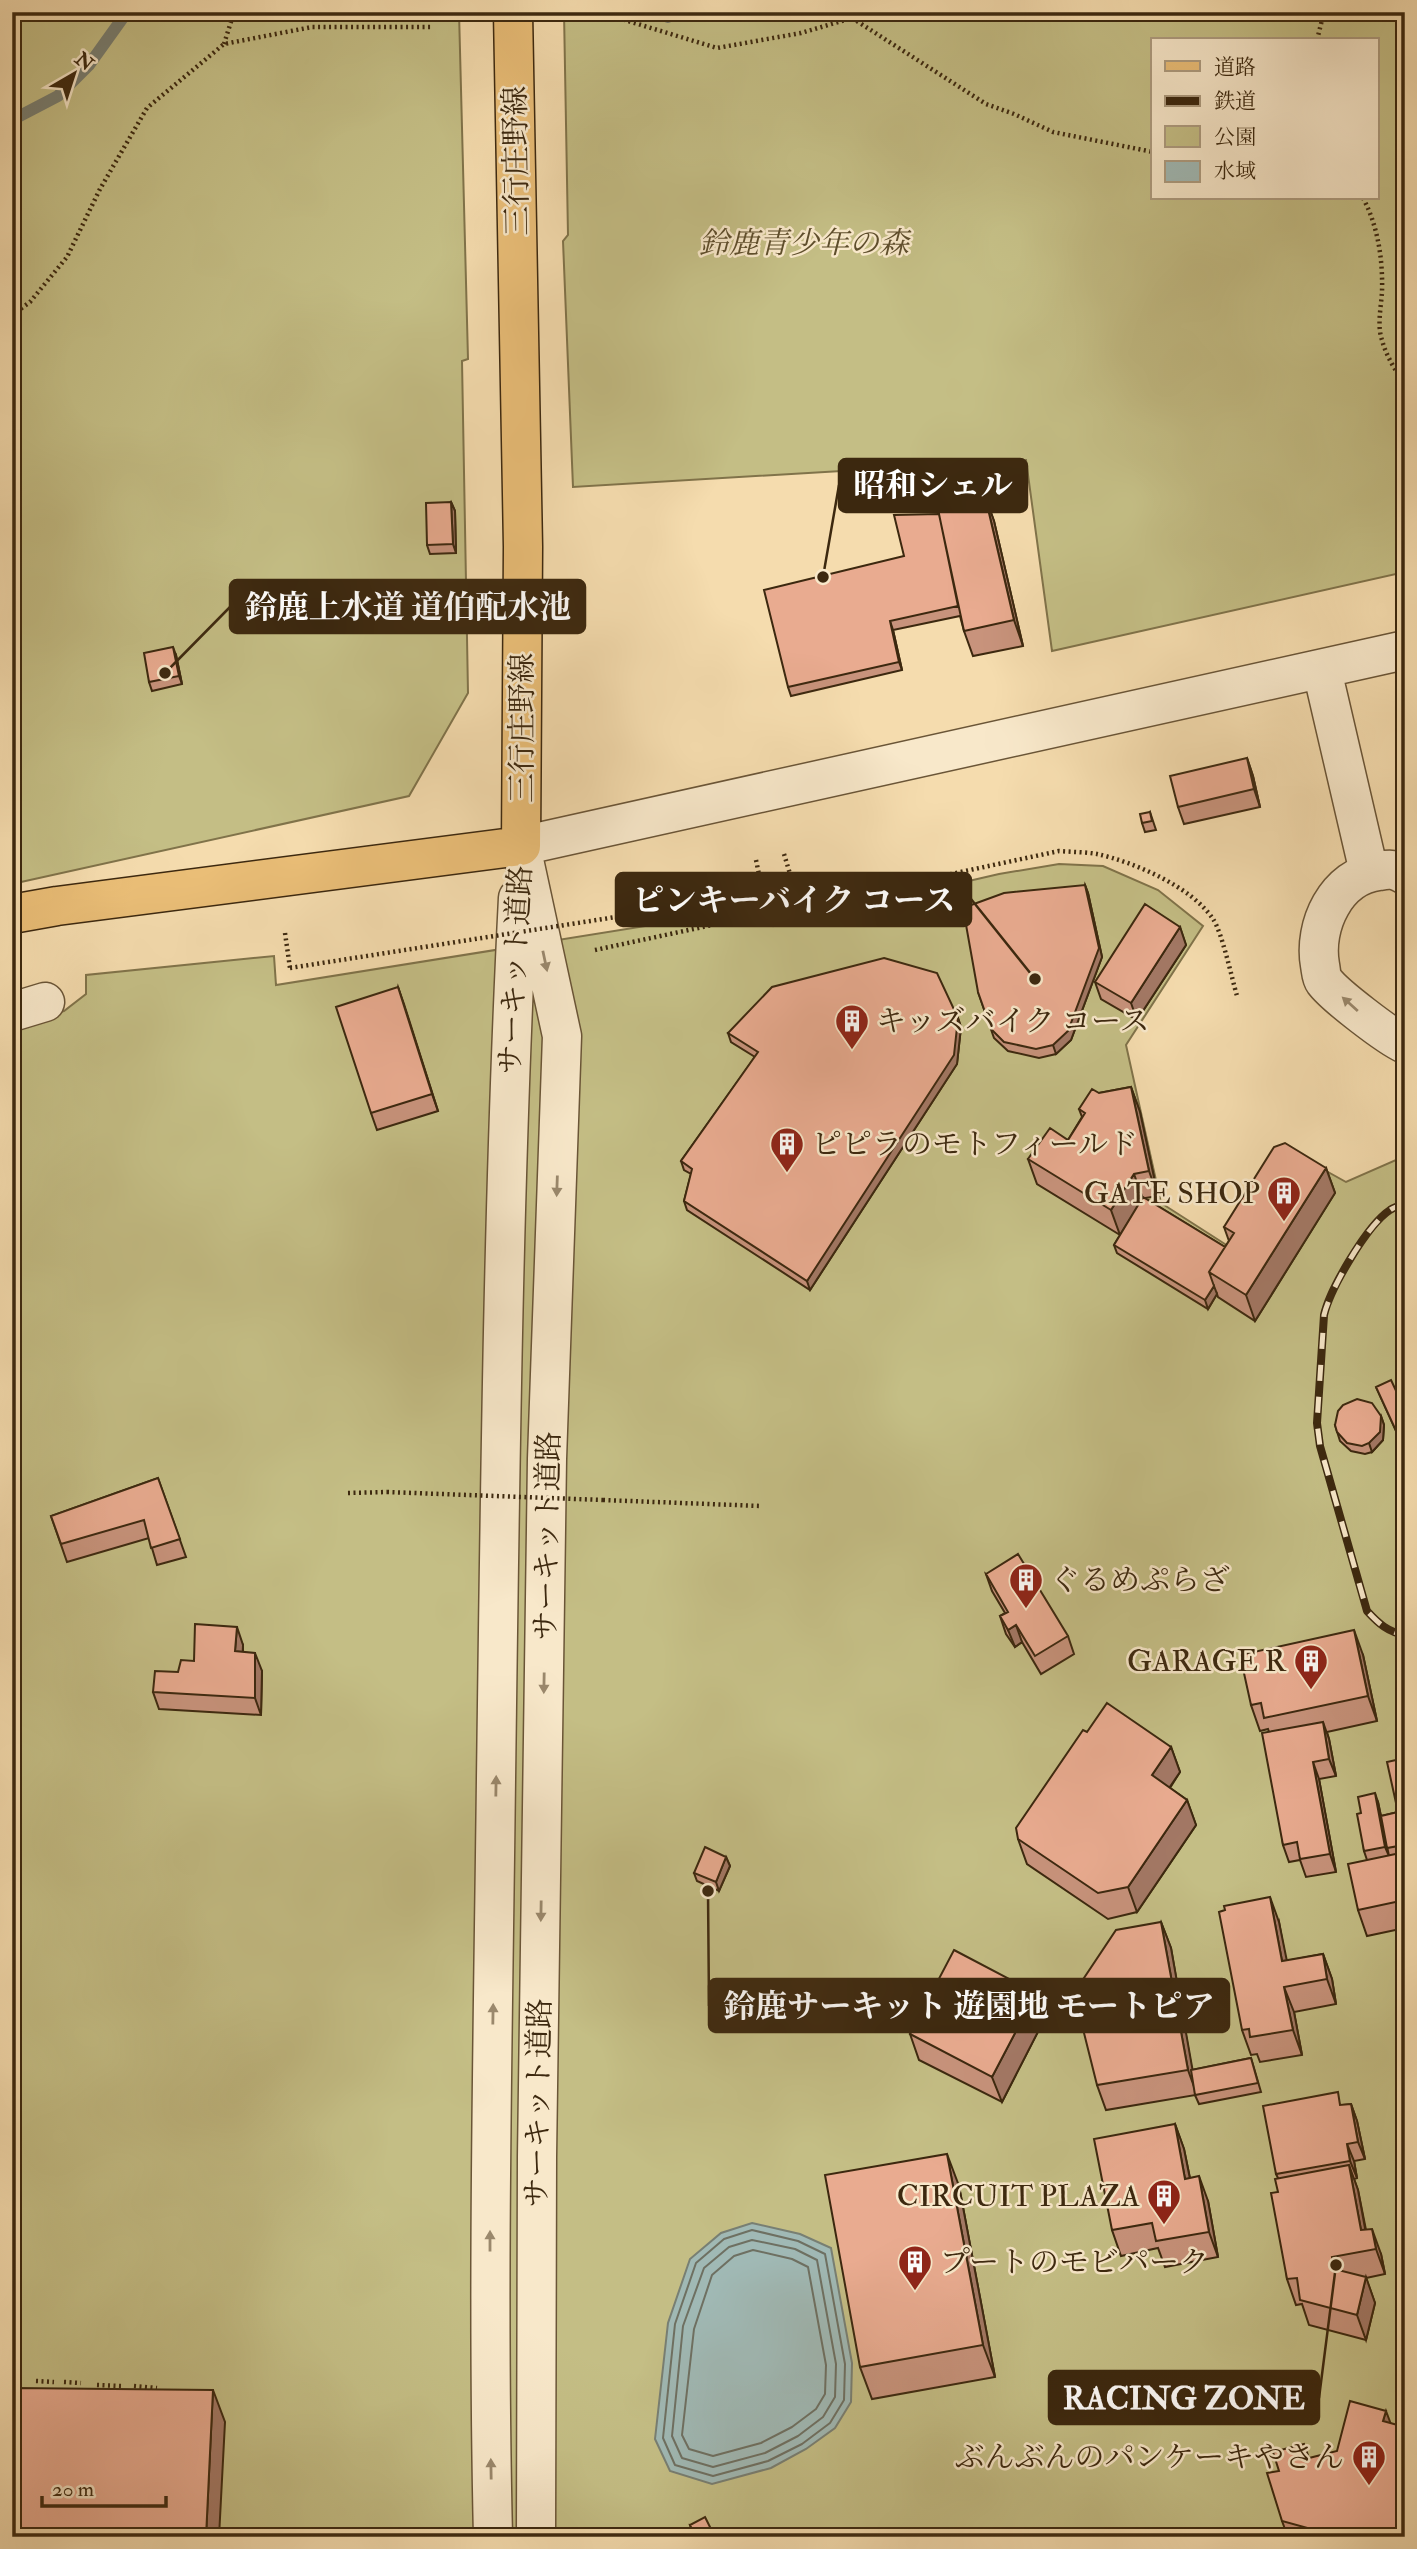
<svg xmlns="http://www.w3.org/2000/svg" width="1417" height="2549" font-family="'IM FELL Double Pica','Noto Serif JP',serif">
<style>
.green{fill:#c4be85;stroke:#80734a;stroke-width:2;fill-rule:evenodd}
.water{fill:#a0b9b5;stroke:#787f73;stroke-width:2}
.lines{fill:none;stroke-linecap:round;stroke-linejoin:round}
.shore{stroke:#6e7062;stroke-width:2}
.stream{stroke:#787f73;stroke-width:12}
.minor-casing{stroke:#6a5537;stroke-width:41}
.major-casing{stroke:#3c280f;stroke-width:41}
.path{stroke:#3c280f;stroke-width:4.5;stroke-dasharray:2 3.5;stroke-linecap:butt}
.minor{stroke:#f8e8ca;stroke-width:38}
.major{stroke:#eabe77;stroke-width:38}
.rail-casing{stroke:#3c280f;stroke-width:8}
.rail{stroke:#f8e8ca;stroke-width:5;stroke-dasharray:16;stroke-linecap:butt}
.path-bridge{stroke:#3c280f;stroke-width:4.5;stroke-dasharray:2 3.5;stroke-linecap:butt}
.wall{fill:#c8937c;stroke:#3c280f;stroke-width:2}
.shaded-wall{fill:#a37865;stroke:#3c280f;stroke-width:2}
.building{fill:#e9ab90;stroke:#3c280f;stroke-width:2}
.oneway{fill:#9a886c}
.labels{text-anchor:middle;stroke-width:5;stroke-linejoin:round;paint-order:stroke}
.street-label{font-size:30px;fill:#3c280f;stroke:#f8e8ca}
.park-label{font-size:30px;font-style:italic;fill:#5e4e2c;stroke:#f8e8ca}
.poi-label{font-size:30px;fill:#3c280f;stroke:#f8e8ca;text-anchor:start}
.leader{fill:none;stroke:#3c280f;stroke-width:2.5}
.callout-dot{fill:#3c280f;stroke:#f8e8ca;stroke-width:2.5}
.callout{fill:#3c280f;stroke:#3c280f;stroke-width:2.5}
.callout-label{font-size:32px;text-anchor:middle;font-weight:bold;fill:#fff}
</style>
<rect width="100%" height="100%" fill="#f5dcae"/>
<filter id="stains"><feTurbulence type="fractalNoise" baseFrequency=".00286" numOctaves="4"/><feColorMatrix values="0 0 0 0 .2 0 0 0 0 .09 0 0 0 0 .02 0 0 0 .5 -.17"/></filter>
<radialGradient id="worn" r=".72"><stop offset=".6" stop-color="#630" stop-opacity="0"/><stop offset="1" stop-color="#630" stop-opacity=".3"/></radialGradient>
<path class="green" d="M12,12h447l9,347 -6,2 6,332 -59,103 -397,88z
M564,12h841v560l-353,79 -26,-191 -453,27 -10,-246 5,-6zM1153,40h224v158h-224z
M1059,864l44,2 55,24 45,36 -77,119 35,158 67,43 64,-94 54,30 59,-26v1381h-1393v-1517h13l39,-9 22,-17v-19l188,-19 2,29 501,-80 -3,21 225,-52z"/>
<path class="water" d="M752,2223l48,11 31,14 21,115 -1,39 -16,26 -29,21 -35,19 -59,16 -42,-13 -15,-32 13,-116 22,-64 31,-26z"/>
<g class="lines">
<path class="shore" d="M752,2230l46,11 27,13 20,110 -1,36 -14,23 -28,21 -34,17 -55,15 -38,-11 -12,-27 12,-114 21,-61 28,-24z
M752,2240l43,9 22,11 19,104 -1,33 -12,20 -25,19 -33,17 -52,14 -31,-9 -10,-22 11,-110 21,-58 25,-21z
M753,2250l39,9 16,8 18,98 -1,29 -9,15 -24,18 -31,16 -48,13 -24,-7 -7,-14 12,-106 18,-54 22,-19z"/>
<path class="stream" d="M668,17l6,-5
M12,120l46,-24 31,-31 38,-53"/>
<g class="minor-casing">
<path id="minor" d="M1322,670l47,202
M521,846l41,190 -15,423 -10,698 -1,380
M521,846l884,-196
M1405,875c-10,-6 -15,-6 -26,-4 -43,5 -66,55 -59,94 1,5 1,12 4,16 10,14 65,56 81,63
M12,1012l33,-10
M493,2537c-6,-253 0,-506 3,-758 4,-294 7,-588 22,-881"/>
</g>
<g class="major-casing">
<path id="major" d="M12,914l45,-8 464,-60 2,-299 -10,-535"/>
</g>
<path class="path" d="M618,18l99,30 84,-15 51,-15 8,-6
M852,18l134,86 28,10 39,18 100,20
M1317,40l7,-28
M224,44l10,-32
M1363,198c15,28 20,62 19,94 -1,15 -5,34 0,48 4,15 13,31 23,43
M12,315l18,-13 37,-45 33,-68 47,-81 77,-64 88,-17h119
M784,854l16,53
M756,860l7,34
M285,933l5,35
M595,950l464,-99c13,1 26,1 38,3 37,8 95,33 116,65 9,13 19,60 24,77
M348,1493l39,-1
M603,1500l158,6
M1402,1554l3,-2
M36,2381l18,1
M64,2382l17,1
M97,2385l24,1
M134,2386l23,2"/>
<use href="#minor" class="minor"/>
<use href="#major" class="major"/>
<g class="rail-casing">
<path id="rail" d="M1405,1203c-5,3 -11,4 -15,7 -23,15 -60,79 -66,105l-7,108 3,23 47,165c12,13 21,21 38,24"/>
</g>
<use href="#rail" class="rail"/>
<path class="path-bridge" d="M290,968l473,-74
M387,1492l216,8"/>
</g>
<path class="wall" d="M985,496l9,25 29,125 -50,10 -9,-25 -4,-15 -67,14 9,40 -111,26 -3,-9 116,-131 35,-42z
M451,502l4,9 1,42 -26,1 -3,-9z
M176,655l6,29 -30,7 -3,-9z
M1247,758l6,18 7,31 -76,17 -6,-17z
M1150,812l6,18 -11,2 -3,-9z
M1085,885l3,8 14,64 -31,83 -15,14 -17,4 -31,-7 -14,-13 -16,-46z
M1180,927l6,18 -49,75 -36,-21 -6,-17z
M398,987l40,124 -61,19 -6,-17z
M958,1018l3,9 -4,37 -147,226 -123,-80 -3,-9 7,-27 -7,-4 -3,-9 74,-104 -24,-15 -3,-9z
M1131,1087l9,25 18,84 -13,2 80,49 4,-6 -5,-14 102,-59 9,25 -80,128 -37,-24 -1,-3 -9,15 -91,-56 -3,-8 6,-10 -83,-51 -9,-25 40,-19 14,-23 -3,-8 20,-16z
M1376,1387l29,23v30l-4,2z
M1381,1416l3,9 -1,15 -11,12 -7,2 -14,-3 -11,-10 -5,-16z
M158,1478l28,79 -29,8 -8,-27 -82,24 -16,-46z
M986,1574l82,62 6,18 -33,20 -19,-32 -7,5 -9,-13 -6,-18 5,-3 -13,-22z
M243,1645v7l19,19 -1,44 -102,-6 -6,-17 25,-20 16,-11z
M1363,1655l14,66 -50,11 2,7 7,37 -17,3 17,93 -30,5 -6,-17 -11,2 -6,-17 -14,-113 -1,-3 -8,2 -9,-26z
M1087,1732l84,15 9,25 -10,16 17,12 9,25 -59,87 -29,7 -81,-55 -9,-25z
M1405,1758v170l-38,8 -9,-26 9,-50 -3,-9 -3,-38 17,-11 3,14 17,-4z
M726,1857l4,9 -11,25 -22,-10 -3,-8z
M1161,1922l10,26 21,122 59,-12 10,34 -62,12 -4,-9 -89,15 -9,-25z
M1279,1922l7,39 37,-7 9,25 4,25 -42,8 8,43 -42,7 -3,-8 -6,1 -9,-25z
M1036,1993l9,25 -43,84 -83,-42 -9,-26z
M1351,2104l6,17 8,38 -11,2 3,17 -3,1 4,11 8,40 15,24 4,20 -19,4 9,25 -9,37 -57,-15 -7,-21 -6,1 -9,-26 -9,-87v-14l-2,-4 67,-69z
M1175,2124l9,25 6,29 18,23 10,56 -53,10 -7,-19 -37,8 -9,-26z
M959,2186l36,191 -123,22 -12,-32z
M1309,2458l96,79h-117l-6,-16 -3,-50z
M690,2525l21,4 2,8h-19z"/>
<path class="shaded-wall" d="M985,496l9,25 29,125 -9,-26z
M451,502l4,9 1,42 -3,-9z
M890,621l3,9 9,40 -3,-8z
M173,647l3,8 6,29 -3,-8z
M1247,758l6,18 7,31 -6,-18z
M1085,885l3,8 14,64 -31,83 -15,14 -3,-9z
M1180,927l6,18 -49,75 -6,-17z
M398,987l6,17 34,107 -6,-17z
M958,1018l3,9 -4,37 -147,226 -3,-9z
M1131,1087l9,25 18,84 -9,-25z
M1326,1168l9,25 -80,128 -9,-26z
M1134,1174l9,25 -23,36 -9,-25z
M1214,1286l3,8 -9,15 -3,-9z
M1381,1416l3,9 -1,15 -11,12 -3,-9z
M1016,1625l6,17 -7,5 -7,-17z
M237,1627l6,18 -1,24 -7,-18z
M1354,1630l9,25 14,66 -9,-25z
M255,1653l7,18 -1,44 -6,-17z
M1323,1722l6,17 7,37 -7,-17z
M1171,1747l9,25 -19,28 -9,-25z
M1313,1762l6,17 17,93 -6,-18z
M1375,1793l3,9 11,54 -4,-9z
M1187,1800l9,25 -59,87 -9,-25z
M726,1857l4,9 -11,25 -3,-9z
M1270,1897l9,25 13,64 -10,-25z
M1161,1922l10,26 26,147 -9,-25z
M1323,1954l9,25 4,25 -9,-25z
M1284,1987l10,25 8,43 -9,-25z
M1036,1993l9,25 -43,84 -10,-25z
M1351,2104l6,17 8,38 -7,-17z
M1175,2124l9,25 11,55 -10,-25z
M1347,2144l7,17 3,17 -7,-17z
M947,2154l12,32 36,191 -12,-32z
M1349,2165l9,25 11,60 -8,-20z
M1199,2176l9,25 10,56 -9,-25z
M1372,2229l9,25 4,20 -9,-25z
M1366,2277l9,26 -9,37 -9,-25z
M213,2390l12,32 -6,115h-13z
M1386,2411l12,32 -15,-22z"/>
<path class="building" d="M985,496l29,124 -50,11 -27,-126z
M451,502l2,42 -26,1 -1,-42z
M939,514l19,92 -68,15 9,41 -111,25 -24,-97 140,-34 -10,-41z
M173,647l6,29 -30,6 -5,-29z
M1247,758l7,31 -76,18 -8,-31z
M1150,812l2,9 -10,2 -2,-9z
M1085,885l14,63 -31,83 -15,14 -17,4 -32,-7 -13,-13 -13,-37 -15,-84 41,-15z
M1145,904l35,23 -49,76 -36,-21z
M884,958l53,15 21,45 -4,37 -147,226 -123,-80 8,-32 -11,-8 77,-109 -30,-19 44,-46z
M398,987l34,107 -61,19 -35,-106z
M1131,1087l18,84 -15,3 -23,36 -83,-51 22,-31 18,12 17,-27 -6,-4 13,-20 7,4z
M1285,1143l41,25 -80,127 -37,-23 25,-39 -10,-6 50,-80z
M1143,1197l82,50 -16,25 5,14 -9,14 -91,-55z
M1391,1380l14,30v20l-8,3 -21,-46z
M1357,1399l15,4 9,13 -1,16 -11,11 -7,3 -15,-3 -10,-11 -2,-7 3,-14 5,-6z
M158,1478l22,61 -29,9 -7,-28 -83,24 -10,-28z
M1018,1554l50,82 -33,20 -19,-31 -8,5 -8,-14 8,-4 -22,-38z
M195,1624l42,3 -2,24 20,2v45l-102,-6 2,-21 23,1 3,-12 13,1z
M1354,1630l14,66 -104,22 -3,-15 -10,2 -11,-50z
M1107,1703l64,44 -19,28 35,25 -59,87 -30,6 -80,-54 -2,-11 67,-98 4,2z
M1323,1722l6,37 -16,3 17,92 -30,5 -3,-17 -14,3 -21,-112z
M1405,1758v91l-1,-4 -17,3 -6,-32 17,-4 -11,-50z
M1375,1793l10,54 -21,4 -7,-37 4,-1 -3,-16z
M705,1847l21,10 -10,25 -22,-9z
M1405,1852v48l-47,10 -10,-46z
M1270,1897l12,64 41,-7 4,25 -43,8 9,43 -43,7 -1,-8 -7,1 -23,-118 6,-2 -1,-4z
M1161,1922l27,148 -91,15 -23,-92 42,-63z
M954,1950l82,43 -44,84 -82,-43z
M1251,2058l7,25 -63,12 -4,-25z
M1338,2092l2,13 11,-1 7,38 -11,2 3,17 -74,13 -13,-68z
M1175,2124l10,55 14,-3 10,56 -53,9 -4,-18 -40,7 -18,-91z
M947,2154l36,191 -123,22 -35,-192z
M1405,2164v33l-5,-32z
M1349,2165l12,65 11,-1 4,20 -44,8 2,12 32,8 -9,38 -57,-15 -3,-22 -10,1 -16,-86 7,-1 -3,-13z
M14,2388l199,2 -7,147h-194v-117z
M1350,2401l36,10 -3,10 22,6v110h-65l-58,-16 -15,-48 12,-2 -6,-19 31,-8 5,14 28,-7z
M705,2517l6,12 -16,7 -5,-11z"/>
<defs><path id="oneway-solid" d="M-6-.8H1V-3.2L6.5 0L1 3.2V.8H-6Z" transform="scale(1.75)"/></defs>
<g class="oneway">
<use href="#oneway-solid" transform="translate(545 961) rotate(78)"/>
<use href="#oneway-solid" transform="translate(1350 1004) rotate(-138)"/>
<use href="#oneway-solid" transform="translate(557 1186) rotate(92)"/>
<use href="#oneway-solid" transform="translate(544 1683) rotate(91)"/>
<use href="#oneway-solid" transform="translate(496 1786) rotate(-89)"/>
<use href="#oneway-solid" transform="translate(541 1911) rotate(91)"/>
<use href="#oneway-solid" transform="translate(493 2014) rotate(-89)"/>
<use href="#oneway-solid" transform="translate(490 2241) rotate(-90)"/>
<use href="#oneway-solid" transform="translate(491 2469) rotate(-91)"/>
</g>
<defs>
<g id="building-pin" transform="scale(1.75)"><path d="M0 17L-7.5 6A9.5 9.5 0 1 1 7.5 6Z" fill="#8f2418" stroke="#f8e8ca"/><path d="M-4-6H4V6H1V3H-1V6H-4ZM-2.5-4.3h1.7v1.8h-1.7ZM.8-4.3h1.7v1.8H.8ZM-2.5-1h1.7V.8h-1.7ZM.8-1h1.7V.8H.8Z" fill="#fff"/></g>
</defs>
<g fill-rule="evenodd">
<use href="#building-pin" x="852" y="1021"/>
<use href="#building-pin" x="787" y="1144"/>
<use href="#building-pin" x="1284" y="1193"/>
<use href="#building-pin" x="1026" y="1580"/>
<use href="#building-pin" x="1311" y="1661"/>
<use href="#building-pin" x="1164" y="2196"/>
<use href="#building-pin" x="915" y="2262"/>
<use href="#building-pin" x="1369" y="2457"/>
</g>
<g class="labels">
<g class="street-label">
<text transform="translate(516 161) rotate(-91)" y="10">三行庄野線</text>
<text transform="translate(522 728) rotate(-90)" y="10">三行庄野線</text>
<text transform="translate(515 970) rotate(-87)" y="10">サーキット道路</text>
<text transform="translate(547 1536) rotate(-89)" y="10">サーキット道路</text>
<text transform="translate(538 2103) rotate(-89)" y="10">サーキット道路</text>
</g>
<g class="park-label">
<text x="804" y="253">鈴鹿青少年の森</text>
</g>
<g class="poi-label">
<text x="876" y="1031">キッズバイク コース</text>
<text x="812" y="1154">ピピラのモトフィールド</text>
<text x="1260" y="1203" text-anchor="end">GATE SHOP</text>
<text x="1050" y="1590">ぐるめぷらざ</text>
<text x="1286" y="1671" text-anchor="end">GARAGE R</text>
<text x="1140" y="2206" text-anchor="end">CIRCUIT PLAZA</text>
<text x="940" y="2272">プートのモビパーク</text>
<text x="1344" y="2467" text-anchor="end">ぶんぶんのパンケーキやさん</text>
</g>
</g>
<path class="leader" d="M823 577L839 485M165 673L230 607M1035 979L971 899M708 1891L709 2006M1336 2265L1319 2398"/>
<g class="callout-dot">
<circle cx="823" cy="577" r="7"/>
<circle cx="165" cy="673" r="7"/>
<circle cx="1035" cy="979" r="7"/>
<circle cx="708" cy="1891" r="7"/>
<circle cx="1336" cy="2265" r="7"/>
</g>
<g class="callout">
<rect x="839" y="459" width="188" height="53" rx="7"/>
<rect x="230" y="580" width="355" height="53" rx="7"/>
<rect x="616" y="873" width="355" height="53" rx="7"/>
<rect x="709" y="1979" width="520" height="53" rx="7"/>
<rect x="1049" y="2371" width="270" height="53" rx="7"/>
</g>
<g class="callout-label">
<text x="933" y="496">昭和シェル</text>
<text x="408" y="618">鈴鹿上水道 道伯配水池</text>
<text x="794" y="911">ピンキーバイク コース</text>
<text x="969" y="2017">鈴鹿サーキット 遊園地 モートピア</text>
<text x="1184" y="2409">RACING ZONE</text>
</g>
<rect width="1417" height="2549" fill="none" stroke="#f5dcae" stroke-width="42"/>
<rect x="14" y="14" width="1389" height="2521" fill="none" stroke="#3c280f" stroke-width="3.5"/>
<rect x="21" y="21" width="1375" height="2507" fill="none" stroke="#3c280f" stroke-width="2"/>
<rect x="1151" y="38" width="228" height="161" fill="#f8e8ca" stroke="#ad9b7f" stroke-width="2"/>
<rect x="1165" y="61" width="35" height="10" fill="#eabe77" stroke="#ad9b7f" stroke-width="2"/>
<text x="1214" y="74" font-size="21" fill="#3c280f">道路</text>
<rect x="1165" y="96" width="35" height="10" fill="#3c280f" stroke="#ad9b7f" stroke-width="2"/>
<text x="1214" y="108" font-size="21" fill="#3c280f">鉄道</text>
<rect x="1165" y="126" width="35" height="21" fill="#c4be85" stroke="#ad9b7f" stroke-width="2"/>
<text x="1214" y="144" font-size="21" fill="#3c280f">公園</text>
<rect x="1165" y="161" width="35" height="21" fill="#a0b9b5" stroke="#ad9b7f" stroke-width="2"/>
<text x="1214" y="178" font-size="21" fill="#3c280f">水域</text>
<g transform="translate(74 74) rotate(39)" stroke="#f8e8ca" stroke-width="5" paint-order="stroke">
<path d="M0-5L12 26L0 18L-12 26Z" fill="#3c280f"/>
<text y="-10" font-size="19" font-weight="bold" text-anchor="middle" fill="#3c280f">N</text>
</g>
<path d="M42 2496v10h124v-10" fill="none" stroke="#3c280f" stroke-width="3.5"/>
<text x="52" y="2496" font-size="21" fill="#3c280f" stroke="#f8e8ca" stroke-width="5" paint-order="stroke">20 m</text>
<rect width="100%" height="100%" filter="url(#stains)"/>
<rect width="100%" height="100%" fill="url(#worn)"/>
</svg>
